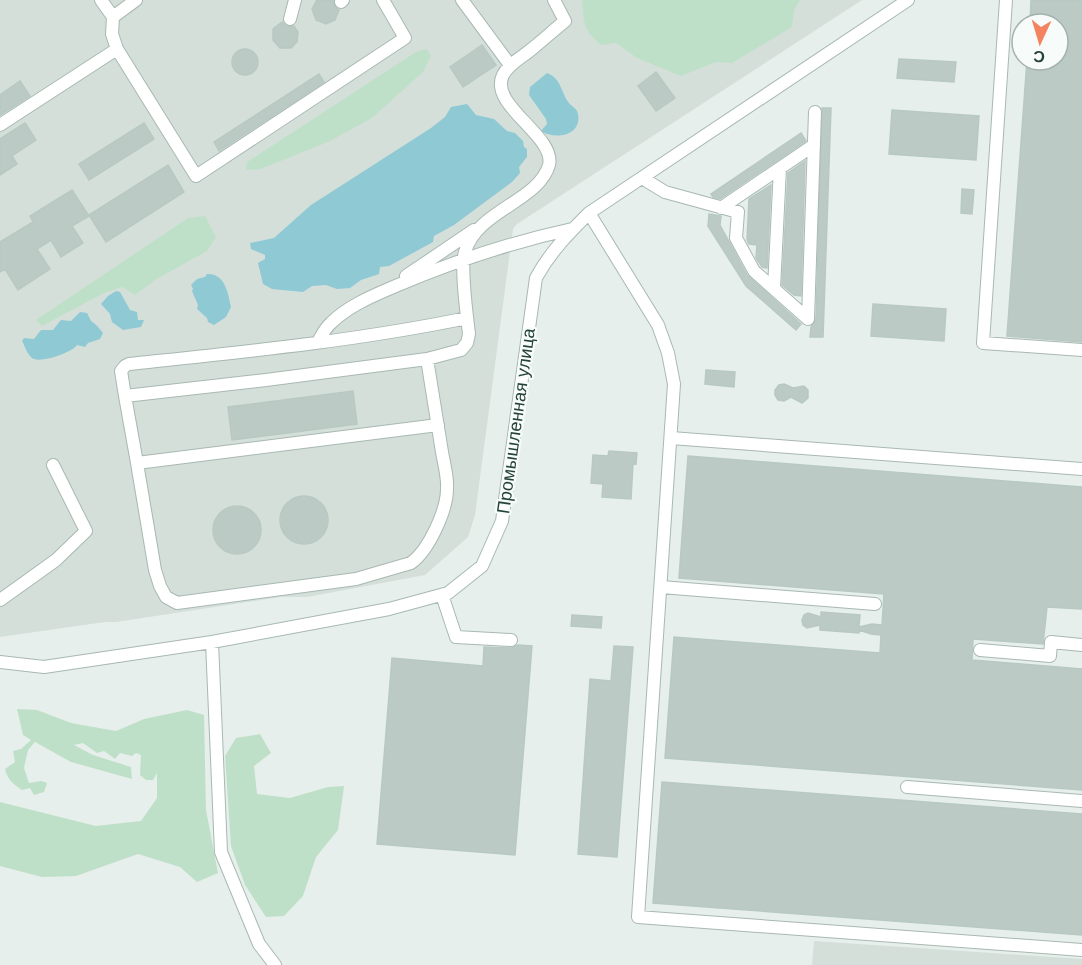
<svg xmlns="http://www.w3.org/2000/svg" width="1082" height="965" font-family="Helvetica,sans-serif">
<style>
.built{fill:#d4dfda}
.green{fill:#bfe0c8}
.water{fill:#8ec9d4}
.building{fill:#bbcac4;stroke:#b8c9c2;stroke-width:1.5}
.lines{fill:none;stroke-linecap:round;stroke-linejoin:round}
.minor-casing{stroke:#a8b8b2;stroke-width:14}
.minor{stroke:#fff;stroke-width:12}
.labels{text-anchor:middle;stroke-width:4.5;stroke-linejoin:round;paint-order:stroke}
.street-label{font-size:18px;fill:#24423a;stroke:#f7fbf9}
</style>
<rect width="100%" height="100%" fill="#e6efeb"/>
<path class="built" d="M0,0h862l-345,224 -4,5 -38,286 -7,22 -43,38 -118,22h-26l-165,25h-11l-105,15z
M814,941l268,18v6h-270z"/>
<path class="green" d="M582,0h218l-6,10 -2,17 -60,36 -16,-1 -35,14 -44,-18 -21,-15 -15,2c-18,-15 -17,-21 -19,-45z
M426,49l5,6 -7,16 -52,47 -42,23 -69,28 -15,1 1,-8 169,-110z
M205,216l11,21 -9,14 -52,29 -20,15 -13,-8 -18,6 -62,33 -6,-6 152,-102z
M17,709l20,1 34,13 45,8 28,-12 43,-9 17,5 2,95 12,63 -21,9 -17,-15 -42,-13 -62,22 -34,1 -42,-11v-64l96,24 45,-5 16,-23v-25l-4,7h-7l-6,-5 1,-20 -5,-2 -4,3 -12,-3 -5,6 -11,-8 -7,2 -14,-10 -9,2 19,10 38,12 1,12 -61,-17 -36,-20 -7,8 -4,18 5,15 12,-2 6,2 -3,9 -10,3 -4,-7 -8,2c-8,-5 -15,-11 -17,-21l10,-7 -2,-11 8,-2 10,-9 -8,-5z
M260,734l11,19 -17,13 3,28 33,4 38,-11 16,-1 -6,44 -22,27 -13,39 -19,20 -18,1 -21,-32 -14,-39 -6,-90 11,-18z"/>
<path class="water" d="M547,73c3,1 6,3 8,5 7,7 8,18 14,25 3,4 8,5 9,11 4,22 -23,26 -37,17l6,-7 -1,-5 -17,-24 1,-8z
M467,104l9,11 18,4 13,12 8,2 8,8 1,6 3,2v8l-8,10 1,6 -8,9 -58,43 -20,11 -1,6 -44,24 -9,1 -1,7 -18,6 -11,8 -13,1 -11,-4 -14,1 -9,6 -31,-3 -9,-5 -5,-21 7,-4v-4l-14,-6 -1,-6 24,-5 37,-33 120,-77 14,-11 6,-10z
M207,274c18,-1 21,19 24,33l-5,10 -12,8 -6,-3 -1,-4 -10,-9 1,-4 -6,-14 1,-2 -2,-4 6,-6 8,-2z
M116,291l4,1 10,18 7,2 1,8h6l-3,7 -18,3 -11,-8 -2,-8 -9,-10 7,-8z
M80,312l7,1 4,8c5,3 8,7 12,12l-3,6 -12,4 -3,4 -8,-2c-4,7 -37,19 -45,13 -5,-4 -7,-12 -10,-17l2,-3 10,1 7,-9h12l8,-10 10,1z"/>
<path class="building" d="M317,0h16l2,7 4,3 -4,10 -9,4 -10,-4 -4,-11z
M1031,0h51v342l-75,-6 20,-276h31v-36h-28z
M282,22l5,5 7,-1 4,6 -1,10 -6,6h-11l-7,-8v-11z
M482,45l14,20 -33,22 -13,-20z
M232 62a13 13 0 1 1 26 0a13 13 0 1 1-26 0Z
M899,59l57,3 -2,20 -57,-4z
M656,72l19,26 -19,13 -18,-25z
M319,74l5,8 -105,69 -5,-9z
M20,81l10,15 -30,19v-20z
M822,108h9l-8,229h-13l1,-10 5,-8z
M892,110l87,6 -3,44 -87,-6z
M25,123l11,17 -24,16 5,8 -17,11v-36z
M144,123l10,16 -65,41 -10,-16z
M801,133l5,8 -86,58 -7,-2 -2,-3z
M805,161l-4,135 -7,-1 -12,-10 6,-112z
M168,165l16,27 -78,50 -17,-27z
M771,185l-4,83 -5,-1 -6,-9 1,-13 -8,-1 -2,-4 2,-41z
M962,189l12,1 -2,24 -11,-1z
M72,190l17,26 -17,10 11,17 -22,14 -10,-17 -14,9 13,20 -32,21 -13,-21 -5,3v-30l33,-20 -3,-6z
M709,214l12,2 -1,9 27,50 54,49 -5,6 -50,-44 -38,-60z
M873,304l73,5 -2,32 -73,-5z
M706,370l29,2 -1,15 -29,-3z
M784,384l9,4 11,-2 4,4v8l-6,5 -11,-6 -7,4 -6,-1 -3,-5v-5l4,-5z
M353,391l4,33 -125,16 -4,-33z
M609,451l28,2 -1,11 -3,-1 -2,36 -29,-2 1,-13 -12,-1 2,-28 15,1z
M688,456l394,31v122l-35,-2 -4,37 -70,-5 -1,21 110,9v121l-417,-32 9,-121 206,16 1,-18 -10,-1 -12,-4v3l-39,-3v-5l-13,3 -4,-3 -1,-5 2,-5 4,-2 13,4v-5l39,3 -1,12 13,-3 10,1 2,-31 -205,-16z
M280 520a24 24 0 1 1 48 0a24 24 0 1 1-48 0Z
M213 530a24 24 0 1 1 48 0a24 24 0 1 1-48 0Z
M572,615l30,2 -1,11 -30,-2z
M518,645l14,1 -17,209 -138,-11 15,-186 91,8 1,-19 27,1z
M614,646l19,1 -16,210 -39,-3 12,-175 21,2z
M662,782l420,32v121l-429,-32z"/>
<g class="lines">
<g class="minor-casing">
<path id="minor" d="M101,0l12,17
M136,0l-23,17 -1,17 5,15 79,127 209,-138 -22,-38
M462,0l48,65
M1006,0l-23,343 99,7
M341,2l2,-2
M290,19l5,-19
M0,125l117,-76
M642,178l23,14 73,20 -2,26 18,33 54,48 7,-207
M721,208l93,-63
M589,213l69,112 10,28 6,31 -36,533 444,33
M406,276l68,-46
M774,288l6,-120
M318,342c4,-7 7,-14 13,-19 18,-18 44,-28 67,-38 57,-24 114,-43 174,-56
M427,359c5,31 10,62 15,93 2,12 6,25 5,37 0,21 -18,61 -36,74l-55,16 -179,24 -11,-6 -6,-11 -5,-16 -18,-107 301,-38
M125,396l-4,-25 4,-5 4,-2c113,-12 227,-23 338,-46
M671,438l411,31
M137,463l-12,-67 141,-16 161,-21 34,-9 6,-7 2,-9c-2,-18 -9,-67 -4,-82 11,-41 74,-51 84,-87 7,-29 -61,-60 -46,-90 6,-12 20,-18 30,-27 11,-9 21,-18 32,-27l-11,-21
M661,587l214,17
M442,595l14,42 55,3
M0,600l56,-40 30,-29 -33,-66
M212,642l9,210 38,92 16,21
M980,650l70,6 1,-14 31,3
M0,662l44,5 168,-25 177,-33 59,-16 34,-27 20,-45 34,-243c14,-26 33,-45 53,-65l319,-213
M907,787l175,14"/>
</g>
<use href="#minor" class="minor"/>
</g>
<g class="labels">
<g class="street-label">
<text transform="translate(516 421) rotate(-82)" y="6">Промышленная улица</text>
</g>
</g>
<g transform="translate(1040 42) rotate(184)"><circle r="28" fill="#f7fbf9" stroke="#a3b1ad" stroke-width="1.5"/>
<path d="M0-4.5L10 22L0 15L-10 22Z" fill="#f4845f"/>
<text y="-9" font-size="16" font-weight="bold" text-anchor="middle" fill="#24423a">С</text>
</g>
</svg>
